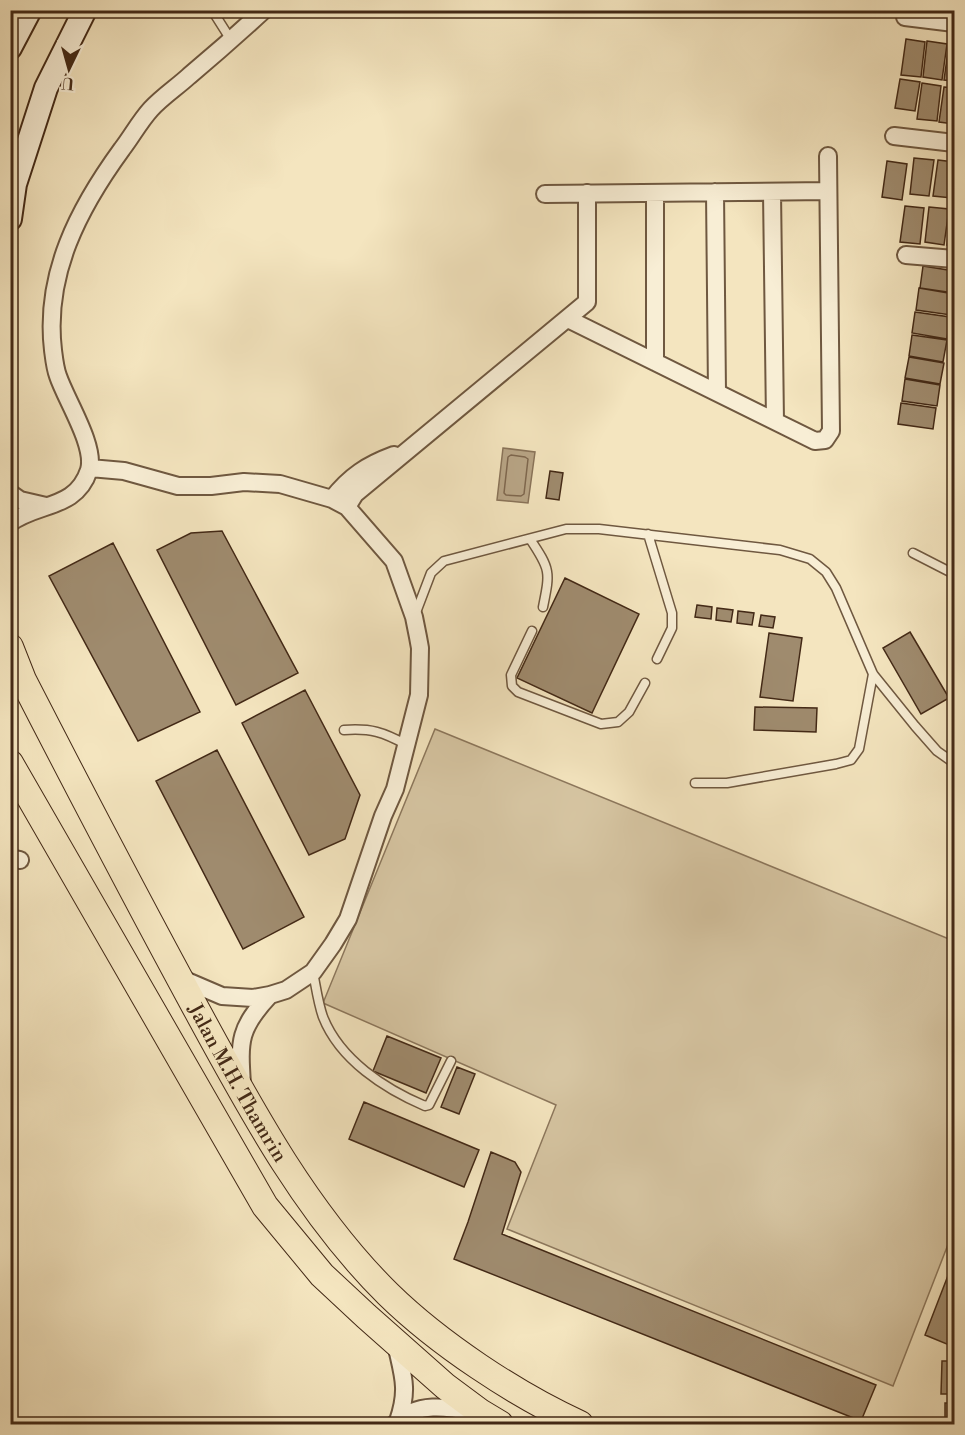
<svg xmlns="http://www.w3.org/2000/svg" width="965" height="1435" font-family="'Libre Bodoni',serif">
<style>
.green{fill:#d6c5a2;stroke:#8c775c;stroke-width:1.5}
.water{fill:#b8a586;stroke:#897359;stroke-width:1.5}
.lines{fill:none;stroke-linecap:round;stroke-linejoin:round}
.shore{stroke:#7e674e;stroke-width:1.5}
.building{fill:#9f8b6e;stroke:#432916;stroke-width:1.5}
.lane-casing{stroke:#6f5840;stroke-width:11}
.street-casing{stroke:#6f5840;stroke-width:20}
.secondary-casing{stroke:#432916;stroke-width:26}
.primary-casing{stroke:#432916;stroke-width:28}
.lane{stroke:#f8eed5;stroke-width:8}
.street{stroke:#f8eed5;stroke-width:16}
.secondary{stroke:#f8eed5;stroke-width:22}
.primary{stroke:#f4e5bf;stroke-width:26}
.labels{text-anchor:middle;stroke-width:4.5;stroke-linejoin:round;paint-order:stroke}
.street-label{font-size:20px;fill:#432916;stroke:#f8eed5}
</style>
<rect width="100%" height="100%" fill="#f4e5bf"/>
<filter id="stains"><feTurbulence type="fractalNoise" baseFrequency=".00333" numOctaves="4"/><feColorMatrix values="0 0 0 0 .2 0 0 0 0 .09 0 0 0 0 .02 0 0 0 .5 -.17"/></filter>
<radialGradient id="worn" r=".72"><stop offset=".6" stop-color="#630" stop-opacity="0"/><stop offset="1" stop-color="#630" stop-opacity=".3"/></radialGradient>
<path class="green" d="M435,729l519,212v288l-61,157 -386,-157 49,-124 -233,-102z"/>
<path class="water" d="M503,448l32,4 -7,51 -31,-3z"/>
<g class="lines">
<path class="shore" d="M511,455l14,2 3,2 -4,35 -3,2 -15,-1 -2,-2 4,-36z"/>
</g>
<path class="building" d="M906,39l19,3 -4,35 -20,-2z
M927,41l20,3 -5,36 -19,-3z
M949,44l5,1v36l-10,-1z
M900,79l20,3 -5,29 -20,-3z
M922,83l19,3 -4,35 -20,-2z
M944,87l10,1v36l-15,-2z
M914,158l20,2 -5,36 -19,-2z
M938,160l16,2 -2,36 -19,-2z
M887,161l20,3 -5,36 -20,-3z
M905,206l19,2 -4,36 -20,-2z
M929,207l20,2 -5,36 -19,-3z
M951,210h3v36l-7,-1z
M923,266l31,5v22l-34,-5z
M919,288l35,6 -3,21 -35,-5z
M915,312l35,5 -3,22 -35,-6z
M912,335l35,5 -4,22 -34,-6z
M909,357l35,6 -4,21 -35,-6z
M905,379l35,6 -3,21 -35,-5z
M901,403l35,5 -3,21 -35,-5z
M550,471l13,2 -4,27 -13,-2z
M222,531l76,142 -62,32 -79,-155 34,-17z
M113,543l87,169 -62,29 -89,-165z
M565,578l74,36 -47,99 -75,-35z
M697,605l15,2 -1,12 -16,-2z
M717,608l16,2 -2,12 -15,-2z
M738,611l16,2 -2,12 -15,-2z
M761,615l14,2 -2,11 -14,-2z
M910,632l39,66 -28,16 -38,-66z
M769,633l33,5 -9,63 -33,-4z
M305,690l55,105 -15,44 -36,16 -67,-132z
M755,707l62,1 -1,24 -62,-2z
M217,750l87,167 -61,32 -87,-168z
M387,1036l54,22 -15,35 -53,-22z
M457,1067l18,7 -16,40 -18,-7z
M364,1102l115,48 -15,37 -115,-48z
M491,1152l24,10 6,10 -19,62 374,151 -15,36 -407,-162 14,-37z
M954,1260v87l-29,-12z
M942,1361h12v33h-13z
M945,1403h9v21h-9z"/>
<g class="lines">
<g class="lane-casing">
<path id="lane" d="M212,10l19,30
M648,534l24,79v15l-15,31
M530,539c21,31 20,33 13,68
M913,553l41,21
M415,615l16,-42 13,-12 122,-32h33l181,21 30,9 16,13 10,16 37,86 42,52 22,25 17,12
M532,631l-21,44 1,11 6,6 83,32 17,-2 11,-10 16,-29
M344,730c27,-2 39,2 63,15
M695,783h32l109,-19 15,-4 8,-11 14,-75
M313,972c3,15 5,31 10,45 17,43 62,72 102,89l4,-1 22,-44"/>
</g>
<g class="street-casing">
<path id="street" d="M905,17l49,6
M894,136l60,7
M715,192l2,200
M772,192l3,229
M545,194l283,-3
M906,255l48,4
M568,319l247,122 10,-1 6,-9 -3,-275
M655,362v-169
M90,468l34,3 54,15h33l33,-4 36,2 52,15 15,8 47,54 20,56 4,20 2,11 -1,47 -24,94 -12,27 -35,103 -15,25 -20,28 -27,18 -16,5 -17,3 -31,-2 -42,-18
M10,493l10,7 26,6
M332,499c18,-23 35,-34 62,-44
M347,507l8,-13 232,-192v-109
M10,523c28,-21 66,-13 79,-53 7,-24 -23,-70 -31,-94 -3,-8 -4,-18 -5,-26 -9,-76 26,-142 69,-201 10,-13 18,-28 29,-40 11,-12 26,-22 38,-33 25,-21 50,-43 75,-66
M10,858l10,2
M242,1084c-3,-44 -3,-56 28,-89
M396,1344c7,32 13,45 2,77
M395,1424c21,-23 53,-17 80,-12"/>
</g>
<g class="secondary-casing">
<path id="secondary" d="M10,48l20,-38
M10,219l5,-35 31,-96 39,-78"/>
</g>
<g class="primary-casing">
<g id="primary">
<path id="s1" d="M10,647l13,33c56,109 113,218 171,325 55,101 111,207 194,289 50,49 128,101 192,130"/>
<path d="M10,763l255,443 57,69 44,41 79,70 35,26 20,12"/>
</g>
</g>
<use href="#lane" class="lane"/>
<use href="#street" class="street"/>
<use href="#secondary" class="secondary"/>
<use href="#primary" class="primary"/>
</g>
<g class="labels">
<g class="street-label">
<text dy="7" stroke="none"><textPath href="#s1" startOffset="492">Jalan M.H. Thamrin</textPath></text>
</g>
</g>
<rect width="965" height="1435" fill="none" stroke="#f4e5bf" stroke-width="36"/>
<rect x="12" y="12" width="941" height="1411" fill="none" stroke="#432916" stroke-width="3"/>
<rect x="18" y="18" width="929" height="1399" fill="none" stroke="#432916" stroke-width="1.5"/>
<g transform="translate(69 69) rotate(185)" stroke="#f8eed5" stroke-width="4.5" paint-order="stroke">
<path d="M0-4.5L10 22L0 15L-10 22Z" fill="#432916"/>
<text y="-9" font-size="16" font-weight="bold" text-anchor="middle" fill="#432916">U</text>
</g>
<rect width="100%" height="100%" filter="url(#stains)"/>
<rect width="100%" height="100%" fill="url(#worn)"/>
</svg>
